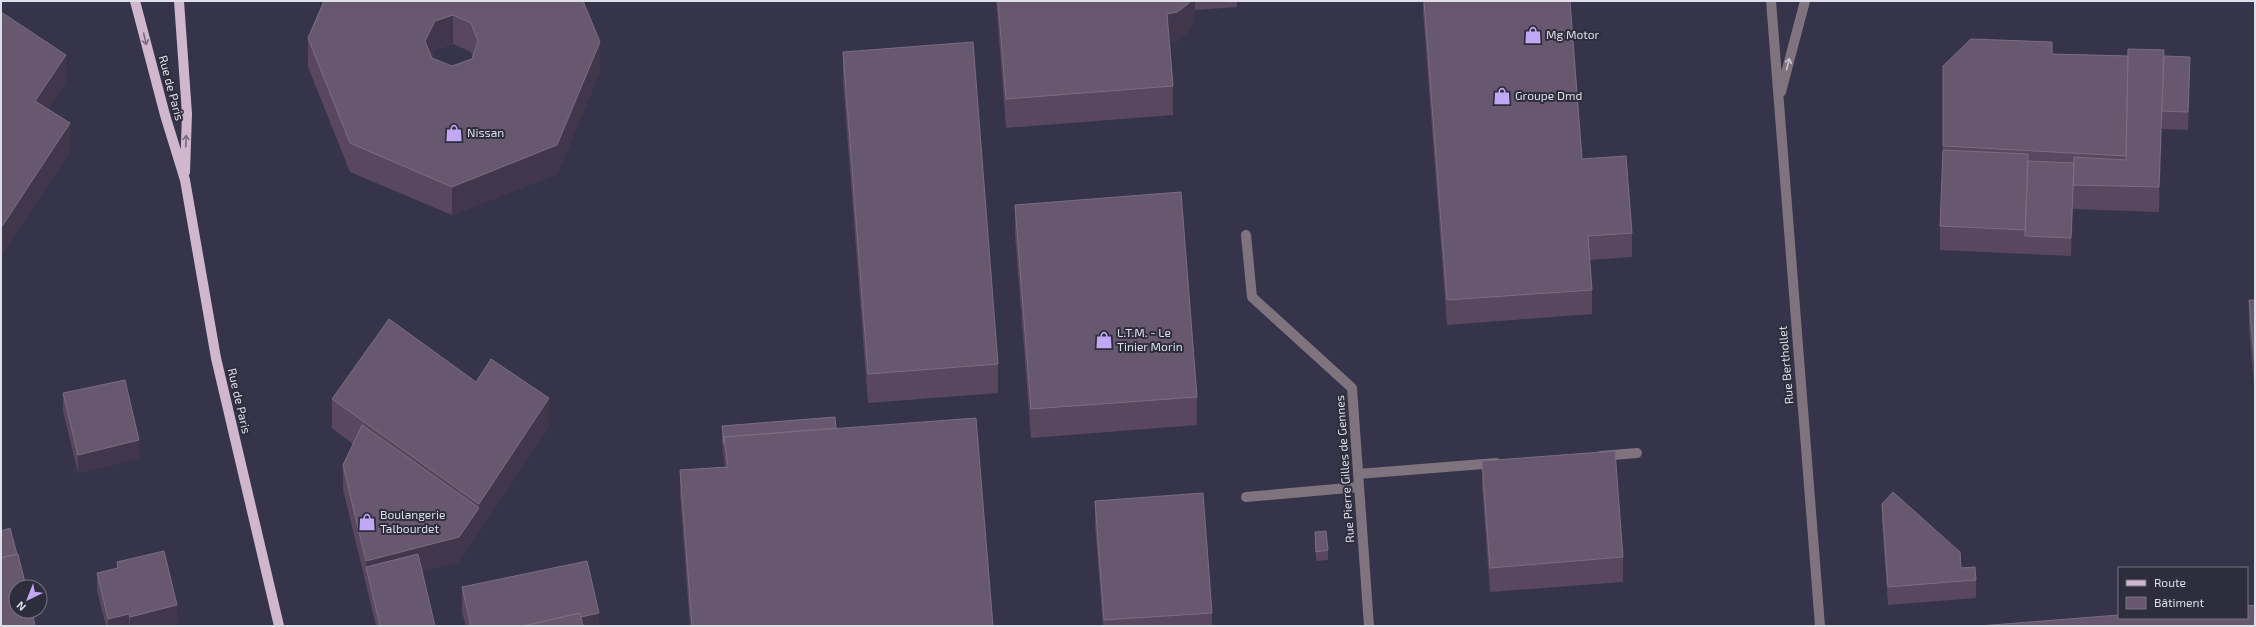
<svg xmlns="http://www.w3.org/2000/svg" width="2256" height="627" font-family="'Exo 2',sans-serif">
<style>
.built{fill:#36344b;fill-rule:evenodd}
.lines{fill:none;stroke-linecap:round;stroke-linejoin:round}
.minor{stroke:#7f737e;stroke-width:10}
.major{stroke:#d0b7ce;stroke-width:10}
.wall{fill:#594760;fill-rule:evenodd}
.shaded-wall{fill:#42364c}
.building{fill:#67586f;stroke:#7a6d82;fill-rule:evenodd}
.oneway{stroke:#776b7e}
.oneway2{stroke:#c7c4cf}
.labels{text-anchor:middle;stroke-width:4;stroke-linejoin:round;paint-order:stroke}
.poi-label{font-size:12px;fill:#dfdfea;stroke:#2e2d3d;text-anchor:start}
.street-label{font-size:12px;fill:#dfdfea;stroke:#2e2d3d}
</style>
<rect width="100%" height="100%" fill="#2e2d3d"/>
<path class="built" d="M1,1h2254v625h-2254zM2119,568h128v50h-128zM16,587h24v24h-24z"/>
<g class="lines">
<path class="minor" d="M1771,1l49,625
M1781,92l24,-91
M1246,235l6,62 100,91 17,238
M1601,456l36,-3
M1358,474l138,-11
M1246,497l113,-10"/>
<path class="major" d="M135,1l30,114 20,65 31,178 63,268
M179,1l8,113 -2,58"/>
</g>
<path class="wall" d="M324,1h259l17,70 -43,103 -105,41 -102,-43 -42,-105v-29zM453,44l18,8 2,5 -1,2 -20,7 -20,-8v-1l3,-7z
M996,1h241v6l-42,3 -3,16 -4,7 -11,8 -7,1 3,44v29l-167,13z
M1423,1h147l12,158 50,74v24l-42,3 2,30v24l-145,11 -24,-314z
M843,52l155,312v29l-130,10 -25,-322z
M2052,54l76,2h36l26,19 -2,55 -26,-1 -3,83 -86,-3 -2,47 -131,-6v-24l3,-75v-85z
M1015,205l182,192v28l-166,13 -16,-204z
M2249,300h6v97l-6,-68z
M476,382l73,45 -90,135 -37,9 13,55h-59l-33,-137v-24l10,-21 -21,-16v-29z
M63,393l76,65 -61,15 -15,-62z
M722,426l114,2 157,198h-303l-10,-131v-25l45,-3 -3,-23z
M1482,461l141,96v25l-133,10 -8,-106z
M1095,501l117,112v13h-109l-8,-101z
M1882,504l94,76v18l-88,7 -6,-83z
M1315,532l13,18v10l-12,1z
M117,562l60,61 -11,3h-60l-9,-35v-18l20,-4z
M462,587l137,39h-133l-4,-14z"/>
<path class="shaded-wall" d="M1190,1h5v9l-3,16 -4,7 -11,8 -10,2v-29z
M453,15v29l-18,6 -10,20v-29l10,-20z
M600,42v29l-43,103 -105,41v-28z
M66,55v29l-31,46v-29z
M2190,57v18l-2,55v-18z
M2162,111v18l-3,83v-25z
M70,123v29l-69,105v-29z
M2073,200v9l-2,47v-18z
M549,398v29l-90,135 -89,22 -4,-17v-6l113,-53v-4z
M139,440v18l-61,15v-18z
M177,605v18l-11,3h-36v-9z
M599,613v13h-56z
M129,614v12h-21v-7z"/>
<path class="building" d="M324,1h259l17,41 -43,103 -105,42 -102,-44 -42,-105zM453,15l18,8 7,18 -6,18 -20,7 -20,-8 -7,-17 10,-20z
M998,1h192l-2,3 -11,8 -10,2 6,72 -167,13z
M1424,1h146l12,158 44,-3 6,77 -44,3 4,54 -145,10z
M1,12l65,43 -31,46 35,22 -69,105z
M1971,39l81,3v12l76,2 -2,100 -183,-10v-80z
M973,42l25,322 -130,10 -25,-322z
M2128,49l36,1 -5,137 -86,-2 1,-28 52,3z
M2164,56l26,1 -2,55 -26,-1z
M1943,150l85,4 -3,76 -85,-4z
M2028,161l46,2 -3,75 -46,-2z
M1181,192l16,205 -166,12 -16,-204z
M2249,300h6v68z
M389,319l87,63 15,-23 58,39 -70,106 -147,-105z
M125,380l14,60 -61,15 -15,-62z
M835,417l1,11 -112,9v6l-2,-17z
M976,418l17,208h-301l-12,-156 48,-3 -4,-30z
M362,425l117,83 -20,29 -93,24 -23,-96z
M1615,451l8,106 -133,11 -8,-107z
M1893,492l67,60 1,16 14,-1 1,13 -88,7 -6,-83z
M1203,493l9,120 -108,7 -9,-119z
M10,528l7,26 -16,4v-27z
M1326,531l2,19 -12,2 -1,-20z
M164,551l13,54 -47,12 -1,-3 -21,5 -11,-46 21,-5 -1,-6z
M18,554l8,33h-10v24h16l3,15h-34v-68z
M418,554l17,72h-55l-14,-59z
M587,561l12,52 -18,4 -1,-4 -57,13h-52l-9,-39z
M2255,605v21h-276l140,-11v3h128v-12z
M580,613l3,13h-60z"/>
<defs><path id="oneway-shaft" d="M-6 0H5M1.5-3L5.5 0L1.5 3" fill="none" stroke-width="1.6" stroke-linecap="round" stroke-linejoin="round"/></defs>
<g class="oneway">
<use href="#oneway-shaft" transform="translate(145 39) rotate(76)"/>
<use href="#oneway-shaft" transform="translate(186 141) rotate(-88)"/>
</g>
<use class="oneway2" href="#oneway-shaft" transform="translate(1788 64) rotate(-75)"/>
<defs>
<g id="shop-bare" transform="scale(1.38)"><path d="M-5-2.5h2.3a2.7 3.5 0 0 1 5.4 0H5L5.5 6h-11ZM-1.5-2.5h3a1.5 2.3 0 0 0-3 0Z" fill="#c0a8f4" stroke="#2e2d3d" stroke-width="2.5" paint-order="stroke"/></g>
</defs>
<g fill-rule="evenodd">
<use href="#shop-bare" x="1533" y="35"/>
<use href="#shop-bare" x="1502" y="96"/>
<use href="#shop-bare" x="454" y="133"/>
<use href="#shop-bare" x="1104" y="340"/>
<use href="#shop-bare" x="367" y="522"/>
</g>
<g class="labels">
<g class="poi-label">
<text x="1546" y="39">Mg Motor</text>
<text x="1515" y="100">Groupe Dmd</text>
<text x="467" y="137">Nissan</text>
<text x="1117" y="337">L.T.M. - Le<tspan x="1117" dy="14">Tinier Morin</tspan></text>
<text x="380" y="519">Boulangerie<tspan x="380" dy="14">Talbourdet</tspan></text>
</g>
<g class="street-label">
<text transform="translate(171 88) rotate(75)" y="4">Rue de Paris</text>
<text transform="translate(1786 365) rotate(-95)" y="4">Rue Berthollet</text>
<text transform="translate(239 401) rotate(77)" y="4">Rue de Paris</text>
<text transform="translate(1345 469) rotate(-94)" y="4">Rue Pierre Gilles de Gennes</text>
</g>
</g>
<rect width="2256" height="627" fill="none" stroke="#dfdfea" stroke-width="4"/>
<rect x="2118" y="567" width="130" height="52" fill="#2e2d3d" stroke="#757482"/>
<rect x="2126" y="580" width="20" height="6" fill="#d0b7ce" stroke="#757482"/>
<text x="2154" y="587" font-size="12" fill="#dfdfea">Route</text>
<rect x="2126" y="597" width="20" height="12" fill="#67586f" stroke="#757482"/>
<text x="2154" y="607" font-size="12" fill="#dfdfea">Bâtiment</text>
<g transform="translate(28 599) rotate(223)"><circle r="19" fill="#2e2d3d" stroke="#757482"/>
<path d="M0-3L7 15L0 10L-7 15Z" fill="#c0a8f4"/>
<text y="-6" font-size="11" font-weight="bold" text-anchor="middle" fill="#dfdfea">N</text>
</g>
</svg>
